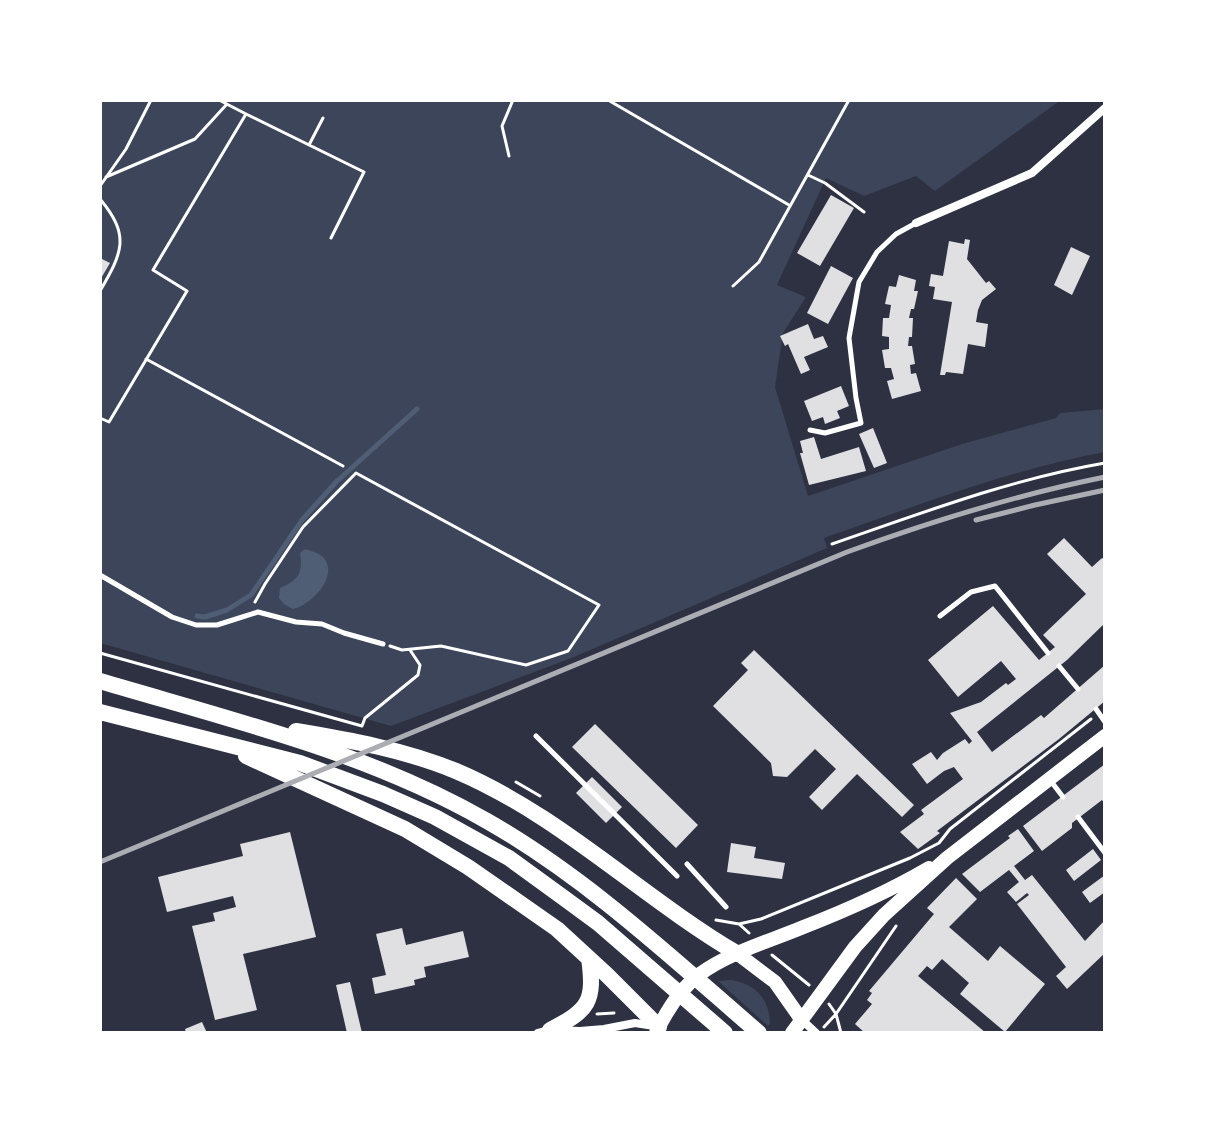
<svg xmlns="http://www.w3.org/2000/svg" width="1205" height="1133" font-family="'Work Sans',sans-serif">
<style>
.green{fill:#3c4559}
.water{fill:#4f5d75}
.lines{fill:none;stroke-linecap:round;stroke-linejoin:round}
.stream{stroke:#4f5d75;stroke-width:5}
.building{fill:#e0e0e3}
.path{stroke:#fff;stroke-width:3}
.service{stroke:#fff;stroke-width:5}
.minor{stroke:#fff;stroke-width:8}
.secondary{stroke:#fff;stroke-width:14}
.trunk{stroke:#fff;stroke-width:16}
.rail{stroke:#abadb3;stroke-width:5}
</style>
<rect width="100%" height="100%" fill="#2d3142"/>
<path class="green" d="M100,100h961l-126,91 -19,-15 -52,20 -38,-18 -49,107 29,12 -23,36 -8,54 33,109 154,-52 94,-26 4,-5 45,-4v43c-96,18 -189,54 -281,86l3,10 -253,109 -183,69 -291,-83v-363l9,-17 -9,-5z
M732,980c24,4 38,20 38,44l-2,2 -50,-45z"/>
<path class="water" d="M305,549c7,2 14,4 19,9 15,19 -13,47 -31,51l-9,-5 -5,-6 1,-10c19,-8 23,-15 20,-35z"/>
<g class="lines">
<path class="stream" d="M197,616l8,1 22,-7 24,-15 51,-75 34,-38 81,-73"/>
</g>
<path class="building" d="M831,195l23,13 -34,58 -23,-13z
M965,239l5,1 -3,19 19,24 3,-2 7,8 -14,11 -4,10 -2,12 12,2 -3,23 -17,-3 -5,30 -17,-2 -1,3h-5l12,-73 -19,-3 2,-12 -6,-1 2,-12 12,2 6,-35 15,3z
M1071,247l19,9 -18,39 -18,-10z
M100,258l10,5 -10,17z
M831,266l22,12 -25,46 -21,-11z
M899,275l17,5 -2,11h4l-4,18h-3l-2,9h4l-1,19h-3l-1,9h4l3,18 -5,1 1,9 5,-1 5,18 -29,8 -5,-18 7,-2 -3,-11h-6l-3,-18 7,-1v-12l-7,-1 1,-18h6l2,-13 -6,-1 4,-18 7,1z
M808,324l6,15 9,-3 5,11 -24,10 6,13 -9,4 -13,-30 -3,2 -5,-10z
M841,386l8,20 -12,5 3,7 -15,6 -2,-7 -11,4 -8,-20z
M873,428l14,35 -13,5 -15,-34z
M814,437l7,22 38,-12 7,24 -57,14 -9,-32h3l-3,-12z
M1064,538l28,29 10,-9 3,2v63l-38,37 -90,72 15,20 49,-37 3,3 61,-53v36l-46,38 -122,92 3,2 -22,16 -18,-17 24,-18 -3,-4 42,-31 -9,-12 -10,4 -17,13 -15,-20 19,-12 6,8 6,-7 22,-14 4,5 3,-3 -22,-28 31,-11 25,-19 2,2 8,-6 -15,-18 -43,36 -30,-37 65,-54 46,54 16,-13 -12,-12 43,-41 -39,-40z
M754,650l160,155 -12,12 -45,-43 -35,36 -13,-13 27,-28 -21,-20 -28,28 -14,-1 -2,-13 -58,-57 35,-36 -7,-7z
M595,724l103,101 -22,23 -104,-101z
M1105,764v40l-3,-4 -30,23v5l-30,23 -19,-25z
M592,777l30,30 -16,16 -30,-30z
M1018,829l16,22 -20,15 11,14 7,-5 53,66 20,-21v33l-38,36 -11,-13 10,-9 -49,-63 12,-9 -2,-2 -11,9 -9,-10 12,-10 -10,-12 -29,22 -18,-18 48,-36 -2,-2z
M290,832l26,105 -73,17 14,56 -42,10 -23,-94 23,-5 -2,-8 23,-6 -3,-11 -66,16 -9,-35 85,-21 -3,-12z
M731,843l25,4 -2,11 31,5 -3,16 -55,-7z
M1093,849l8,11 -27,21 -8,-11z
M1105,875v17l-15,11 -8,-11z
M956,878l21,21 -28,28 39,34 12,-15 45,38 -40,48 -45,-38 9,-11 -27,-24 -10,11 -5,-4 -9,10 68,57h-121l-10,-9 17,-20 -5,-4 5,-7 -3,-2 65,-77 -7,-6z
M402,928l4,17 57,-14 6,26 -45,10 2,10 -12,3 1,5 -40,9 -3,-16 14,-3 -10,-41z
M350,982l12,51h-15l-11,-48z
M202,1022l5,11h-21l-1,-4z"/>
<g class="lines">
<path class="path" d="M608,100l181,105
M246,114l118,58 -33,66
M309,145l14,-27
M509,156l-7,-30 11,-26
M808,175l17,8 39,29
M106,177l89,-38 32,-35
M100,186l26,-37 25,-49
M100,199c31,37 22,54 0,92
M733,286l26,-24 90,-162
M146,359l197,107
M100,418l9,4 78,-131 -34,-21 93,-156 -27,-14
M832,544c90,-31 179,-65 273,-81
M255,602l10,-18 38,-57 53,-54 243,132 -31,46 -42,14 -85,-19 -39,4 -12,-4
M100,653l262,73
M362,726l3,-8 53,-43 2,-10 -10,-15
M516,782l24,14
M716,920l23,4 10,9
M739,924l22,-5 149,-61 29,-15 11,-14 141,-110
M772,955l37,30
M829,1004l7,10 5,19
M597,1014l17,-1
M824,1027l12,-13 60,-88"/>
<path class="service" d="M810,430l15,3 36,-10 -5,-25 -7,-60 10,-56 18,-30 19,-18 20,-11
M100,575l72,42 24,8h21l41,-13 38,10 26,2 22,9 39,11
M940,616l31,-24 24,-6 53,67
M1059,666l19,23
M1096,709l9,13
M536,736l141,140
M1050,780l13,17
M1078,817l27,36
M687,864l39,43"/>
<path class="minor" d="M916,223l116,-50 73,-65
M801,1019l15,14
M538,1033l12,-3 30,1 24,-2 31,-6 19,3"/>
<path class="secondary" d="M738,954l37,28 26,37
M656,1033c10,-21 25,-45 44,-59 29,-21 67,-32 101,-46 44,-17 87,-36 128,-60
M792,1033l63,-86 29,-32 63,-57 158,-122"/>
<path class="trunk" d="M100,681c131,39 267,71 387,140 100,57 185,137 272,212
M100,712l200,51 83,31 52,23 74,41 55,40 34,25 127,110
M296,731c54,9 109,19 160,40 104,44 185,126 282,183
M246,756l159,73 63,38 89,62 50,46 52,52
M550,1030c39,-20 45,-28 39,-72"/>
<path class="rail" d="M976,520l59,-15 70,-15
M100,862l747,-310c85,-31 169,-57 258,-75"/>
</g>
<rect width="1205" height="1133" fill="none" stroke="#ffffff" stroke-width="204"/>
</svg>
